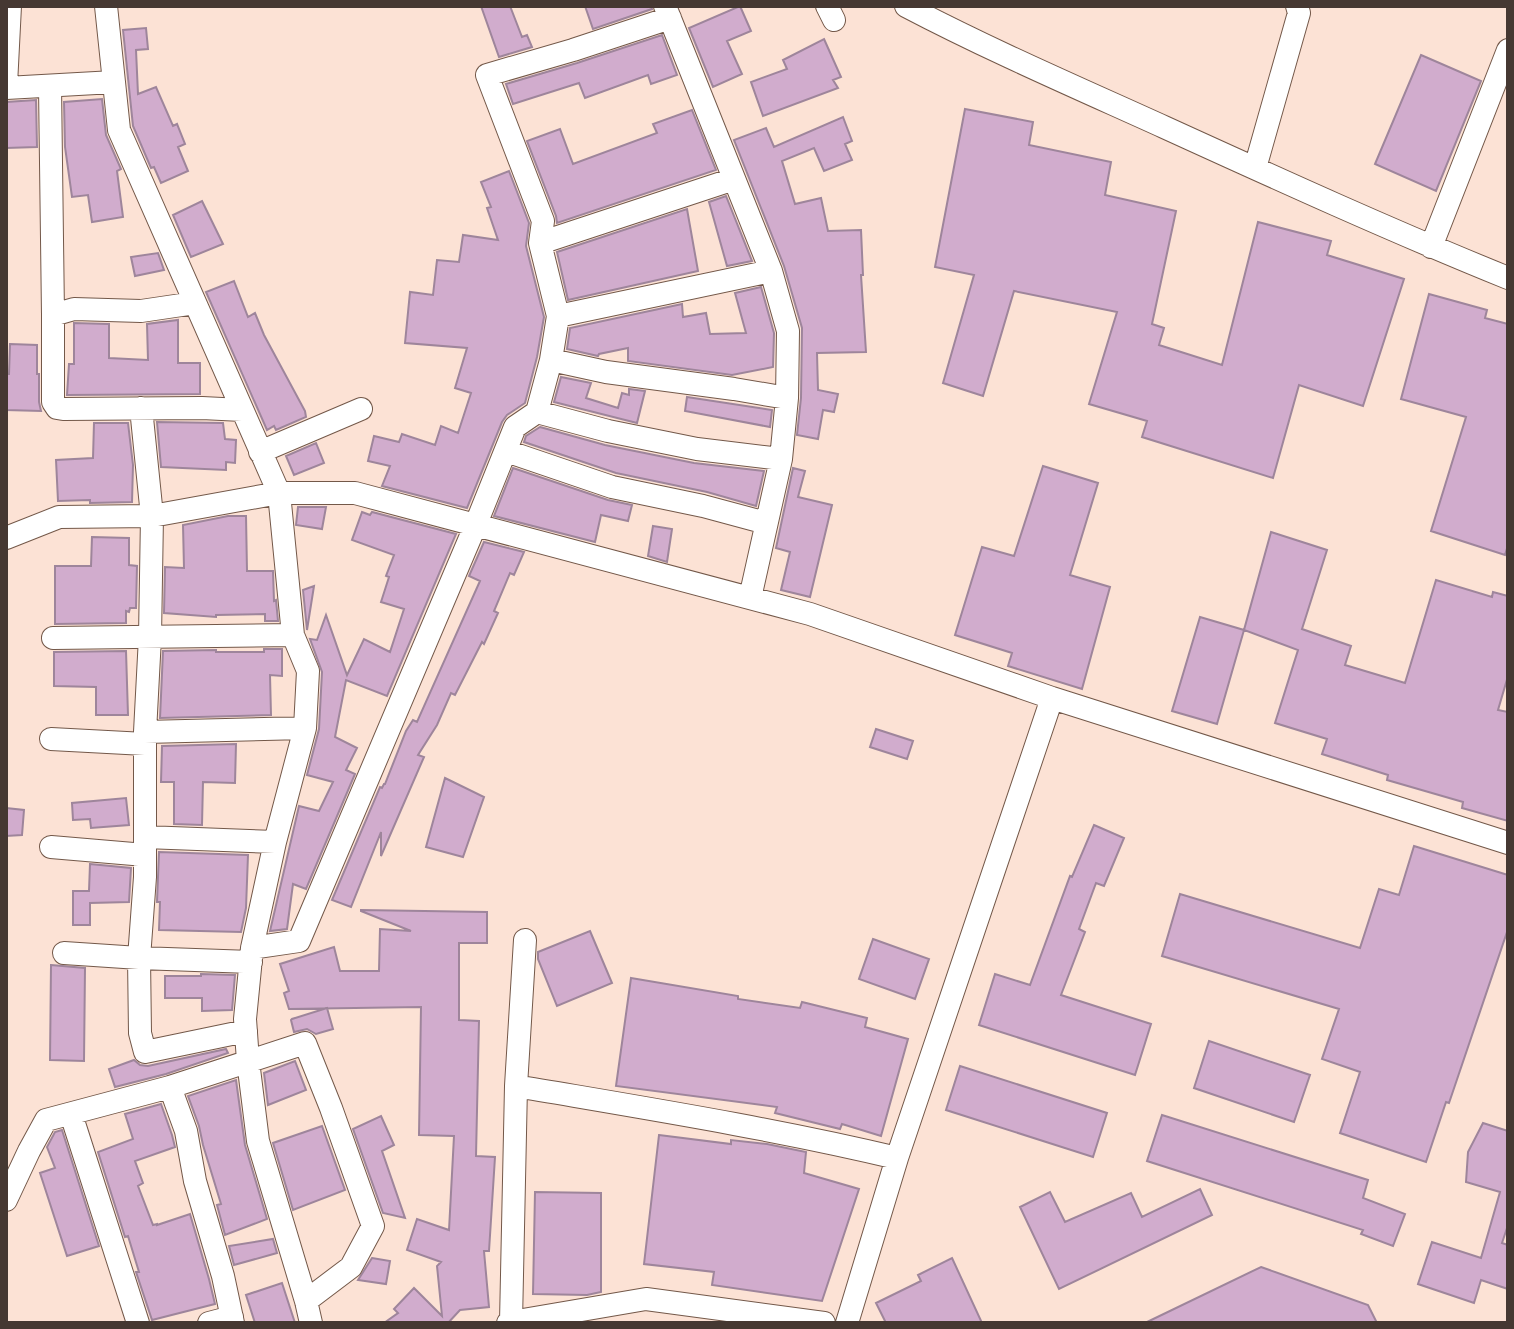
<svg xmlns="http://www.w3.org/2000/svg" width="1514" height="1329" font-family="'DejaVu Sans',sans-serif">
<style>
.building{fill:#d1accd;stroke:#9e859b;stroke-width:2}
.lines{fill:none;stroke-linecap:round;stroke-linejoin:round}
.street-casing{stroke:#735849;stroke-width:24}
.street{stroke:#fff;stroke-width:22}
</style>
<rect width="100%" height="100%" fill="#fce2d5"/>
<path class="building" d="M481,6h29l12,31 5,-2 5,12 -33,10z
M585,6h66l1,3 -59,20z
M740,6l11,25 -24,10 15,33 -29,13 -24,-59z
M146,28l2,21 -12,1 2,44 18,-7 17,39 4,-2 8,20 -7,3 10,24 -27,12 -7,-16 -3,1 -18,-42 -10,-96z
M662,35l15,40 -26,9 -3,-9 -63,23 -6,-15 -66,21 -7,-20 71,-21z
M824,39l17,38 -8,3 5,8 -75,28 -12,-34 36,-13 -4,-9z
M1421,55l60,26 -45,110 -61,-27z
M102,99l4,36 15,34 -4,2 6,46 -31,5 -4,-27 -16,2 -7,-50 -1,-45z
M36,100l1,47 -31,1v-46z
M965,109l68,13 -4,23 82,17 -6,33 71,16 -24,113 12,4 -5,17 63,20 36,-143 73,19 -4,14 77,24 -41,127 -64,-21 -26,93 -131,-41 5,-16 -58,-17 28,-92 -103,-21 -31,105 -40,-13 31,-108 -39,-8z
M692,110l24,60 -159,53 -1,-7 -29,-75 33,-12 13,35 84,-31 -4,-9z
M843,117l9,24 -7,3 7,16 -28,11 -10,-23 -32,13 13,43 26,-6 7,33 33,-1 2,45h-2l5,77 -49,1 1,37 20,4 -4,18 -11,-2 -5,29 -21,-4 4,-37 1,-70 -18,-62 -50,-126 32,-12 8,19z
M509,171l20,52 -3,23 18,71 -7,40 -12,46 -18,12 -5,7 -35,86 -85,-22 8,-20 -22,-5 6,-25 25,6 3,-8 33,11 6,-19 17,7 13,-40 -16,-5 12,-40 -62,-5 5,-51 23,3 4,-35 22,2 4,-27 35,5 -11,-32 4,-1 -10,-25z
M726,196l26,65 -25,5 -18,-64z
M202,201l21,43 -32,13 -18,-42z
M687,209l11,62 -130,29 -11,-48z
M158,253l6,17 -29,6 -4,-19z
M234,281l14,36 7,-4 9,22 41,76 1,6 -30,13 -2,-4 -7,4 -61,-138z
M761,287l13,46 -1,34 -41,8 -104,-14v-13l-29,6 -1,2 -31,-7 3,-21 112,-24 1,13 23,-4 4,21 36,-1 -11,-40z
M1429,294l58,16 -2,8 23,6v221l-3,10 -74,-24 35,-114 -65,-18z
M178,320v43h22v31l-133,1 2,-31h5v-41l35,1v34l39,2 -1,-36z
M10,344l27,1v29h2v28l2,9 -35,-1v-36h3z
M561,377l30,6 -5,15 32,10 4,-15 7,2v-6l16,2 -8,32 -83,-21z
M687,397l85,13 -2,17 -85,-16z
M157,422l66,1 2,16 11,1 -1,23 -9,-1v8l-65,-3z
M94,423h34l5,42 -1,37 -42,1v-3l-32,1 -2,-41 37,-2z
M540,427l65,18 89,18 70,8 -8,35 -49,-14 -91,-19 -92,-31 2,-6z
M316,443l8,20 -30,12 -8,-19z
M1043,466l55,17 -28,92 40,12 -28,102 -74,-23 4,-13 -57,-18 27,-88 32,9z
M513,468l95,32 24,5 -4,16 -27,-6 -6,27 -101,-26z
M793,468l12,3 -7,26 34,8 -22,92 -29,-7 9,-38 -14,-4z
M298,507h28l-4,22 -26,-4z
M362,512l8,3 2,-3 84,22 -69,162 -41,-16 -11,57 22,11 -11,22 9,4 -49,115 -13,-5 -6,45 -17,2 29,-125 20,5 14,-29 -26,-7 12,-46 3,-57 -12,-33 7,1 9,-25 21,60 17,-36 26,13 14,-43 -23,-7 8,-25 -3,-1 8,-21 -42,-15z
M228,516h18l1,55h26l1,30 2,-1 2,21h-13v-7l-49,1v2l-52,-4 1,-46 19,1 -1,-43z
M653,526l19,3 -5,33 -19,-6z
M1271,532l56,18 -25,79 49,17 -6,19 60,18 31,-103 56,17 1,-5 15,4v80l-10,34 10,2v109l-46,-13 1,-6 -76,-22 1,-5 -66,-21 5,-15 -52,-16 23,-73 -54,-20z
M92,537l37,1v27l8,1 -1,42h-6l-1,4 -3,-1v12l-71,1v-58h36z
M484,542l40,10 -10,23 -4,-2 -16,38 4,2 -14,31 -2,-2 -27,53 -4,-2 -14,32 -19,30 6,2 -43,99v-24l-30,75 -19,-7 48,-113 2,1 2,-4h1l21,-53 7,-11 4,2 63,-141 -11,-5z
M314,586l-7,44 -4,-40z
M1200,617l44,13 -27,94 -45,-13z
M264,649h18v27l-12,-1 1,40 -111,3 3,-67 53,-1v2h48z
M126,651l2,64h-32v-28l-42,-1v-34z
M876,729l37,12 -6,18 -37,-12z
M236,744l-1,39 -32,-1 -1,43 -28,-1v-42h-13l1,-36z
M445,778l39,19 -21,60 -37,-10z
M126,798l3,27 -38,3 -1,-9 -17,1 -1,-17z
M6,808l18,2 -2,25 -16,1z
M1094,825l30,13 -20,48 -8,-3 -17,46 6,3 -24,63 90,29 -16,51 -156,-50 16,-51 35,11 40,-109 2,1z
M1414,846l94,29v54l-59,174 -3,-1 -20,60 -86,-29 20,-61 -38,-13 17,-50 -177,-53 18,-62 180,54 19,-59 20,6z
M159,852l89,3 -2,53 -5,24 -82,-2 1,-28h-3z
M90,864l41,4 -2,34 -39,1v22h-17v-34h16z
M361,910l126,2v31h-28v77l20,1 -3,135 19,1 -6,94h-5l5,56 -29,3 -12,13h-64l14,-10 -4,-4 20,-21 28,28 -5,-50 4,-4 -34,-12 10,-31 32,11 5,-94 -35,-1 2,-128 -132,2 -5,-16 5,-2 -9,-27 54,-17 6,24h39l1,-42 31,2 -50,-20z
M590,931l22,52 -55,23 -19,-47v-7z
M873,939l56,20 -14,40 -56,-20z
M51,965l34,3 -1,93 -34,-1z
M201,974l34,1 -3,35 -30,1v-13h-37v-22h36z
M631,978l107,18v3l62,9 2,-6 65,16 -2,9 43,12 -27,97 -39,-12 -2,5 -65,-16 2,-6 -161,-21z
M327,1008l6,21 -17,5 -9,-5 -13,3 -3,-12 1,-1z
M1209,1041l101,34 -16,47 -100,-34z
M226,1049l2,4 -62,21 -51,13 -6,-18 25,-9 6,5 8,1z
M295,1061l11,29 -38,15 -4,-32z
M960,1066l147,47 -14,44 -147,-47z
M236,1080l9,65 22,74 -42,16 -8,-30 4,-1 -18,-59 -4,-19 -11,-30z
M161,1104l11,31 3,12 -40,14 8,22 -5,3 15,39 4,-1v1l33,-11 19,65 6,25 -63,16 -16,-48h3l-11,-36 -3,1 -27,-85 35,-13 -8,-25z
M1162,1115l206,65 -5,18 42,16 -12,32 -32,-12 2,-4 -216,-69z
M381,1116l13,29 -12,6 23,67 -22,-5 -30,-84z
M1483,1123l25,8v94l-6,18 6,2v44l-27,-9 -7,23 -56,-19 14,-42 49,16 19,-66 -34,-10 2,-30z
M322,1126l23,64 -52,20 -20,-67z
M62,1130l37,116 -32,10 -27,-83 15,-5 -8,-21 8,-15z
M659,1135l72,9v-4l36,4 39,8 -2,21 55,16 -37,112 -110,-16 2,-13 -70,-8z
M1200,1189l12,26 -153,74 -39,-82 30,-15 15,30 66,-29 11,24z
M535,1192l66,1v99l-14,3 -54,-1z
M273,1239l4,14 -43,12 -5,-19z
M372,1258l18,3 -4,23 -28,-4z
M952,1258l30,65h-96l-10,-20 45,-22 -3,-6z
M1261,1267l107,38 9,18h-232z
M282,1283l13,40h-40l-9,-28z"/>
<g class="lines">
<g class="street-casing">
<path id="street" d="M106,6l13,124 160,363 14,142 15,36 -3,57 -30,114 -23,106 -7,71 3,42 10,80 48,160 5,22
M665,6l106,265 17,60 -1,67 -6,61 -31,139
M827,6l7,14
M906,6c84,44 172,82 258,121 114,52 228,104 344,151
M6,85l4,-79
M50,86l3,229
M6,88l108,-6
M1255,168l44,-155 -2,-7
M540,243l194,-64
M1431,247l77,-197
M195,303l-54,8 -67,-2 -21,6v87l4,6 6,1 139,-1 40,2
M558,316l213,-45
M551,360l55,12 128,17 53,9
M141,408l11,108 -2,121 -5,95v145l-6,81 1,75 5,19 101,-21
M537,412l71,19 89,18 84,10
M506,451l106,36 91,19 63,17
M260,452l101,-43
M6,538l53,-21 93,-1 127,-23h76l455,121 242,84 456,145
M53,638l240,-3
M145,732l160,-4
M51,739l94,5
M145,837l130,5
M51,847l94,8
M252,948l47,-7 177,-417 39,-97 22,-15 14,-52 7,-44 -18,-73 3,-22 -56,-146 86,-25 97,-32
M64,953l75,5 112,4
M516,1086c128,22 255,42 381,72
M170,1087l16,44 9,50 28,95 10,47
M71,1114l67,209
M6,1200l23,-49 17,-31 124,-33 135,-44 26,65 42,118 -22,41 -45,34
M511,1322l135,-23 178,24
M209,1323l23,-6
M508,1323l3,-1 5,-236 9,-146
M847,1323l50,-165 155,-460"/>
</g>
<use href="#street" class="street"/>
</g>
<rect width="1514" height="1329" fill="none" stroke="#453832" stroke-width="16"/>
</svg>
